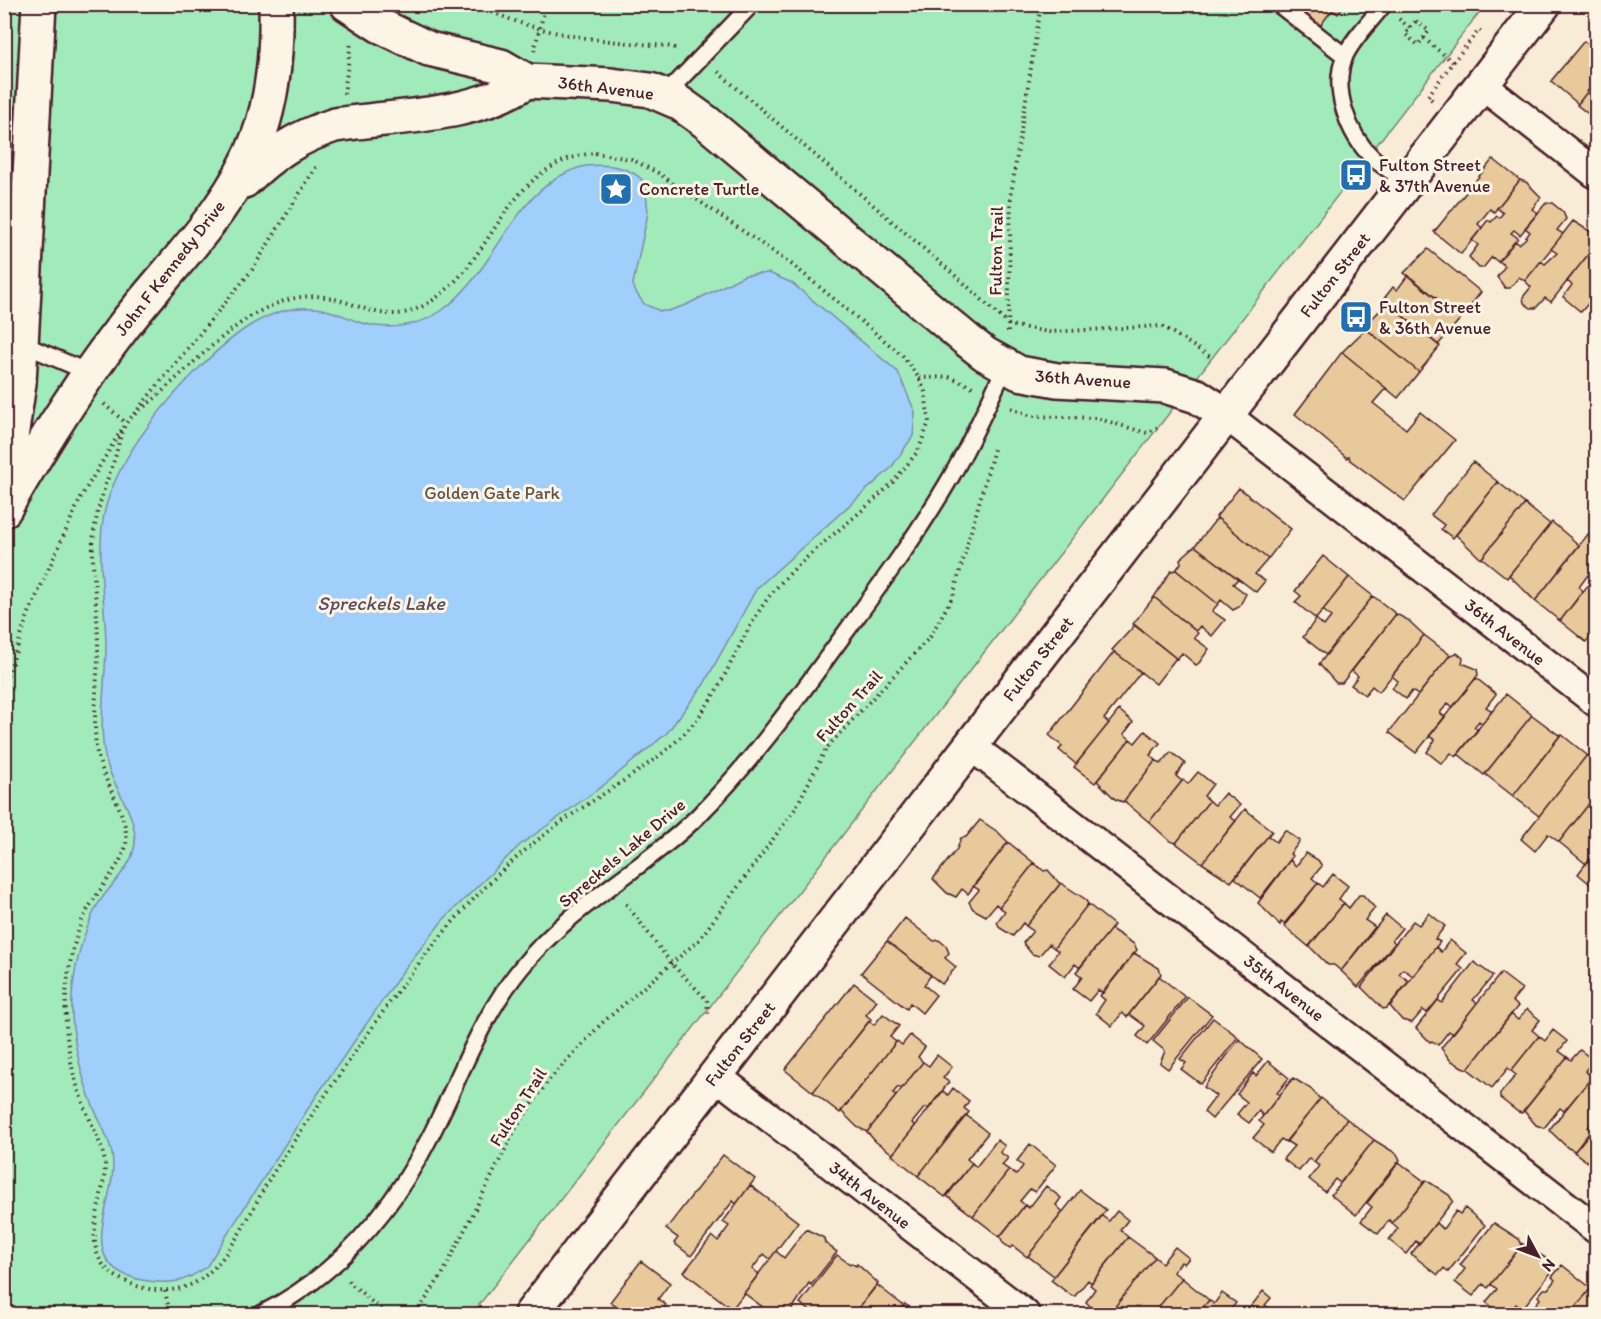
<svg xmlns="http://www.w3.org/2000/svg" width="1601" height="1319" font-family="Itim,sans-serif">
<style>
.green{fill:#a1ebba;stroke:#768572;stroke-width:1.5}
.water{fill:#a0cffb;stroke:#7e89a8;stroke-width:1.5}
.building{fill:#e7c99b;stroke:#4a1f2b;stroke-width:1.5}
.lines{fill:none;stroke-linecap:round;stroke-linejoin:round}
.lane-casing{stroke:#4a1f2b;stroke-width:20}
.street-casing{stroke:#4a1f2b;stroke-width:33}
.secondary-casing{stroke:#4a1f2b;stroke-width:38}
.path{stroke:#4a1f2b;stroke-width:4;stroke-dasharray:1.5 4.5;stroke-linecap:butt}
.lane{stroke:#fcf5e5;stroke-width:15}
.street{stroke:#fcf5e5;stroke-width:28}
.secondary{stroke:#fcf5e5;stroke-width:33}
.labels{text-anchor:middle;stroke-width:6;stroke-linejoin:round;paint-order:stroke}
.street-label{font-size:18px;fill:#4a1f2b;stroke:#fcf5e5}
.poi-label{font-size:18px;fill:#4a1f2b;stroke:#fcf5e5;text-anchor:start}
.park-label{font-size:18px;fill:#60524f;stroke:#fcf5e5}
.water-label{font-size:20px;font-style:italic;fill:#604b5f;stroke:#fcf5e5}
</style>
<rect width="100%" height="100%" fill="#f8ecd6"/>
<filter id="ink" filterUnits="userSpaceOnUse"><feTurbulence type="fractalNoise" baseFrequency=".0167" numOctaves="2"/><feDisplacementMap in="SourceGraphic" scale="12" xChannelSelector="R" yChannelSelector="G"/><feConvolveMatrix kernelMatrix="1 2 1 2 8 2 1 2 1" color-interpolation-filters="sRGB"/></filter>
<g filter="url(#ink)">
<path class="green" d="M5,5h1480l-1013,1309h-467z"/>
<path class="water" d="M585,166c21,-2 46,0 60,17l3,30 -15,71 2,7 9,13 16,7h8l18,-6 59,-30 24,-2 23,10 106,89 17,40 -2,24 -22,32 -134,120 -53,96 -37,49 -63,52 -84,60 -77,75 -40,51 -88,127 -108,168c-21,17 -39,19 -65,14 -77,-16 -18,-85 -31,-131 -4,-15 -12,-28 -18,-43 -14,-35 -25,-83 -20,-121 3,-24 11,-52 21,-74 12,-25 42,-43 41,-73 -1,-31 -27,-56 -31,-87 -5,-35 2,-72 2,-108 -1,-39 -8,-77 -4,-116 6,-59 59,-121 100,-162 31,-30 67,-61 113,-57 16,1 30,9 44,14 27,9 59,5 82,-11 57,-40 72,-127 144,-145z"/>
<path class="building" d="M1292,4h53l-7,10 -6,-4 -12,16z
M1584,41l12,10v29l-18,24 -27,-23z
M1596,80v37l-3,-3 -2,2 -14,-11z
M1493,159l27,21 -26,32 -4,-3 -12,15 4,4 -21,26 -27,-22z
M1520,180l6,2 15,15 -9,12 6,4 -18,22 -6,-5 -3,3 7,5 -20,24 -6,-5 -9,11h-4l-10,-11 9,-12 -6,-5 16,-20 3,2 6,-6 2,2 4,-5 -6,-5z
M1546,203h6l11,9 3,7 -9,11 6,4 -38,47 -6,-4 -9,11h-5l-8,-11 8,-11 -6,-5 16,-20 4,3 6,-5 5,-7 -5,-4z
M1573,221l18,11 5,7 -8,11 2,2 -39,50 -6,-4 -9,10h-5l-7,-5 -1,-6 8,-10 -6,-6 16,-20 4,3 12,-11 -6,-4z
M1596,245v54l-1,2 -3,-2 -11,13 -18,-15 9,-12 -5,-4z
M1428,249l53,43 -20,26 -57,-45z
M1408,275l53,43 -23,27 -55,-45 10,-13 4,3z
M1387,303l53,43 -21,26 -55,-45z
M1366,329l53,43 -21,26 -56,-46z
M1342,352l44,36 -13,15 33,26 14,-17 35,28 -50,61 -55,-41 -1,-4 -2,2 -52,-44z
M1473,462l25,20 -45,56 -12,-9 3,-4 -13,-10z
M1498,482l27,22 -44,55 -25,-24z
M1239,488l52,41 -23,30 -52,-42z
M1525,504l25,20 -43,54 -25,-20z
M1217,518l51,41 -13,15 10,7 -9,11 -61,-46z
M1552,522l27,23 -44,56 -26,-26z
M1589,533l4,4 3,-4v42l-2,4 -6,-4 -9,12 4,4 -23,30 -25,-20z
M1195,546l43,33 -5,5 13,10 -7,13 -6,3 -12,-10 -3,4 -42,-34 5,-7 -1,-4z
M1323,556l26,21 -33,42 -21,-17 6,-6 -6,-5z
M1176,570l42,34 -6,7 13,9 -13,16 -12,-10 -4,5 -42,-34 17,-26z
M1596,575v54l-10,13 -26,-21z
M1349,577l24,19 -47,59 -23,-18 13,-18 8,7 7,-9 -8,-7z
M1373,596l23,18 -54,69h-6l-17,-19z
M1154,597l44,36 -4,5 15,11 -10,14 -3,2 -14,-12 -5,6 -44,-35z
M1396,614l12,6 16,15 -45,57 -7,-6 -7,9 -14,-10 7,-9 -6,-5z
M1135,625l41,33 -20,26 -44,-34z
M1424,635l26,20 -32,40 -6,-4 -6,8 -14,-11 6,-7 -6,-5z
M1114,652l27,20 -37,47 5,4 -33,41 -17,-14 3,-4 -13,-11z
M1457,653l6,5 -1,5 15,6 1,6 -25,32 -5,-4 -8,10 5,4 -29,36 -27,-21 61,-77z
M1476,678l20,16 -10,13 6,4 -10,13 -3,-3 -5,6 4,3 -22,27 -5,-4 -9,11 -15,-12 8,-12 -6,-4z
M1506,694l26,21 -48,60 -26,-21z
M1119,710l14,12 -9,12 6,5 -35,44 -21,-16z
M1532,715l28,21 -47,60 -28,-22z
M1145,731l15,12 -10,12 6,5 -33,42 -8,-3 -18,-18 33,-42 5,4z
M1561,734l26,21 -48,61 -26,-20z
M1171,752l14,11 -9,13 6,5 -33,41 -25,-21 32,-41 5,4z
M1587,755l9,8v32l-37,47 -11,-8 -13,17 -14,-12z
M1198,772l15,12 -9,12 5,5 -33,42 -6,-2 -21,-19 34,-42 5,4z
M1225,793l15,12 -10,12 6,4 -34,42 -26,-20 33,-42 6,4z
M1596,795v55l-10,14 -27,-22z
M1245,809l27,22 -41,51 -29,-19z
M980,820l18,12 10,10 -40,52 -6,-5 -6,8 -9,-4 -14,-14 24,-30 4,-11 5,-1z
M1285,830l15,11 -10,13 3,2 -33,42 -25,-20 33,-42 8,6z
M1008,842l26,21 -35,44 -3,-3 -10,12 -13,-7 -4,-7 10,-12 -6,-4z
M1596,850v39l-18,-15z
M1306,853l12,7 4,6 -10,12 6,5 -34,41 -3,-2 -1,3 -22,-22 32,-43 6,6z
M1034,863l10,8 4,-1 12,14 -34,42 -3,-3 -10,13 -13,-8 -3,-6 8,-11 -6,-4z
M1333,874l15,12 -9,13 5,4 -35,44 -25,-21 34,-43 5,4z
M1061,883l24,16 3,5 -34,44 -5,-4 -10,12 -7,-2 -9,-11 10,-12 -7,-5z
M1359,895h4l12,13 -10,12 10,7 -34,44 -7,-6h-6l-19,-19 35,-43 5,5z
M1088,904l26,21 -34,43 -5,-4 -10,13 -16,-13 9,-13 -4,-3z
M1429,913l16,13 -10,13 5,3 -27,34 -10,-7 -4,5 10,7 -22,27 -4,1 -22,-22 52,-66 6,4z
M1386,915l16,13 -10,12 3,3 -37,44 -17,-16z
M905,918l29,23 5,-1 7,6 3,7 -4,5 11,9 -14,17 -55,-43z
M1111,929l23,15 3,6 -34,43 -5,-3 -9,11 -16,-12 9,-12 -6,-5z
M1450,940l16,13 -9,11 6,5 -36,44 -4,-3 -11,13 -10,-3 -12,-14 46,-59 5,5z
M887,941l44,34 -7,10 12,10 -14,18 -12,-10 -3,6 -46,-36z
M1134,953l25,15 2,6 -34,43 -5,-4 -10,13 -16,-13 9,-13 -5,-4z
M1474,962l19,14 -20,24 4,3 -24,31 -4,-3 -11,14 -6,-4 -2,1 -14,-14 22,-28 4,3z
M1501,973l21,16 -10,12 6,5 -50,63 -6,-2 -12,-7 -9,-12z
M1159,976l26,21 -38,48 -10,-9 8,-10 -16,-12z
M854,983l23,18 -11,14 5,4 -58,73 -28,-22z
M1188,997l24,18 -44,54 -8,-6 5,-12 -12,-10z
M1527,1009l13,11 -8,10 7,6 -28,35 -3,-3 -16,20 -24,-19 43,-55 7,6z
M883,1014l16,12 -9,11 6,5 -56,71 -27,-21 56,-71 5,4z
M1213,1018l25,19 -37,47 -20,-15 5,-6 -6,-4z
M1553,1030l14,11 -8,10 8,6 -45,56 -4,-1 -18,-14v-4l16,-19 -5,-4 28,-35 6,5z
M910,1035l15,12 -7,10 5,5 -22,27 -3,-2 -5,6 3,3 -29,36 -10,-5 -16,-16 56,-70 5,4z
M1239,1039l23,20 -50,60 -8,-7 12,-16 -12,-9z
M1580,1050l13,10 -8,11 7,6 -28,34 -4,-3 -16,20 -8,-3 -12,-14 43,-54 4,3z
M937,1055l15,12 -9,11 6,4 -21,27 -3,-2 -13,16 3,3 -22,28 -17,-12 -9,-10 56,-70 6,4z
M1268,1061l21,17 -12,15 3,2 -17,21 -4,-5 -10,12 -12,-9 10,-12 -10,-8 16,-21 3,3z
M1592,1077l4,4v36l-8,11 4,2 -17,21 -7,-3 -19,-18z
M1293,1078l18,11 9,10 -34,43 -5,-3 -10,13 -18,-14 11,-13 -5,-4z
M953,1088l16,13 -5,7 5,4 -51,64 -26,-21 51,-64 5,4z
M1321,1098l26,21 -33,43 -5,-4 -10,13 -16,-12 11,-13 -8,-5z
M966,1115l22,18 -21,26 5,4 -27,34 -27,-21z
M1347,1119l27,21 -34,43 -5,-4 -10,13 -16,-13 10,-13 -5,-4z
M1596,1124v44l-22,-16z
M997,1140l8,6 -5,6 8,6 -6,7 7,5 -36,46 -26,-20 25,-33 4,4z
M1374,1140l23,14 3,6 -44,55 -25,-20z
M1030,1144l26,21 -21,27 -5,-3 -10,12 5,4 -25,32 -27,-21 36,-46 7,5 7,-9 -6,-5z
M723,1155l32,24 -19,25 -3,-3 -42,55 -17,-13 4,-5 -12,-9z
M1399,1162l26,20 -33,41 -3,-3 -11,14 -17,-13 11,-14 -5,-4z
M1426,1180l23,15 4,6 -34,43 -3,-3 -10,13 -17,-14 9,-12 -6,-5z
M750,1185l48,37 -28,37 -6,-5 -12,15 7,5 -27,35 -48,-37 28,-36 6,5 11,-15 -6,-4z
M1046,1186l15,12 -5,7 7,7 -36,45 -14,-11 -3,2 -7,-5 -3,-7 25,-31 4,3z
M1080,1190l26,20 -52,66 -26,-20z
M1465,1208l20,17 -37,47 -4,-4 -6,7 -27,-21 25,-31 7,6 13,-18 4,3z
M1117,1211l11,9 -8,10 8,7 -37,46 -3,-3 -13,16h-3l-21,-16 51,-64 7,5z
M1494,1223l25,16 3,6 -34,43 -5,-4 -10,12 -18,-14 10,-13 -5,-4z
M806,1229l18,9 1,5 12,9 -26,33 -2,-2 -20,31h-17l-28,-21 32,-42 8,7z
M1128,1237l27,20 -46,57h-11l-12,-12 9,-13 -5,-4z
M1523,1244l26,16 5,9 -32,40 -6,-5 -8,10h-7l-15,-12 11,-13 -6,-5z
M1175,1247l14,11 -5,6 -3,-2 -8,10 9,6 -29,36h-44l46,-57 7,6z
M837,1255l13,9 1,-1 5,3 1,-2 21,19 -24,31h-42l1,-1 -13,-10z
M641,1261l29,22 -12,16 8,6 -3,5 5,4h-42l-16,-12z
M1562,1265l29,23 -21,26h-42l12,-15 -2,-3 6,-7h4l7,-9 -3,-3z
M1182,1278l27,22 -11,14h-45z
M877,1285l27,21 -7,8h-43z
M1591,1288l5,5v21h-26z
M1263,1291l8,7 -6,7 7,5 -3,4h-24z
M1222,1293l14,10 -9,11h-29l11,-14 5,4z
M905,1304l14,10h-22z"/>
<g class="lines">
<g class="lane-casing">
<path id="lane" d="M1278,4l67,52
M1384,4c-12,16 -31,34 -39,52 -14,32 3,79 28,102 10,9 23,16 34,24
M665,95l87,-91
M4,336l86,37
M261,1314c77,-39 131,-102 170,-179 29,-57 49,-117 90,-167 48,-61 122,-98 177,-152 48,-48 88,-102 128,-157 43,-59 88,-118 125,-182 21,-36 37,-73 54,-110"/>
</g>
<g class="street-casing">
<path id="street" d="M1482,85l114,89
M1226,415l370,287
M971,746l625,483
M716,1076l309,238"/>
</g>
<g class="secondary-casing">
<path id="secondary" d="M347,4l32,21 50,24 72,17 26,15 84,4 39,5 28,12 28,20 261,218 18,14 34,19 38,7 108,6 32,10 29,19
M244,181c28,-27 53,-44 91,-56 64,-10 137,-7 192,-44
M4,485l15,-102 20,-379
M4,510c36,-63 75,-126 119,-183 48,-62 109,-118 136,-192 15,-41 18,-88 17,-131
M531,1314l1013,-1310"/>
</g>
<path class="path" d="M476,4c60,32 125,37 191,42l12,3
M1399,19l11,9
M1416,21l13,10 -11,14 -13,-11z
M1424,38l10,9
M534,51l12,-47
M1453,62l26,-32 3,3
M718,72l247,212 44,41 40,7 113,-6 50,32
M344,94l7,-52
M1432,100l-4,-4 25,-34 -20,-16
M595,153l36,6 27,14 136,93 108,89 17,23 6,14 4,30 -11,29 -23,29c-38,39 -96,77 -127,118 -32,44 -46,98 -85,137 -38,37 -89,62 -131,94 -73,54 -130,126 -181,200 -33,48 -66,95 -98,144 -21,34 -39,82 -72,106 -22,15 -51,14 -74,3 -57,-24 -21,-77 -22,-120 -5,-24 -18,-46 -26,-70 -18,-55 -18,-111 1,-166 9,-28 44,-61 46,-82 4,-30 -26,-65 -30,-97 -3,-34 2,-68 2,-102 0,-34 -6,-68 -5,-102 2,-30 12,-57 22,-85 3,-11 5,-23 10,-33 6,-10 21,-19 30,-27 30,-27 59,-57 93,-80 22,-14 50,-25 77,-21 37,6 59,29 98,9 72,-38 78,-143 172,-153z
M1008,332l3,-138 30,-190
M919,378l30,-1 24,10
M104,404l22,19
M1011,408l20,8 65,2 51,15 13,-7
M134,414l118,-144 64,-103
M4,687l24,-72 53,-118 41,-68
M626,904l46,60 35,36 1,17
M348,1281l38,33
M165,1291l5,23
M416,1314l27,-41 73,-145 32,-47 54,-58 97,-83 96,-131 32,-62 103,-110 23,-41 41,-147"/>
<use href="#lane" class="lane"/>
<use href="#street" class="street"/>
<use href="#secondary" class="secondary"/>
</g>
</g>
<defs>
<g id="bus-square" transform="scale(1.725)"><rect x="-9" y="-9" width="18" height="18" rx="4" fill="#1f6fb2" stroke="#fcf5e5"/><path d="M-5-6H5V4H4V6H2V4H-2V6H-4V4H-5ZM-3.5-4V0h7V-4ZM-3.5 1.2v1.5H-2V1.2ZM2 1.2v1.5H3.5V1.2Z" fill="#fff"/></g>
<g id="sight-square" transform="scale(1.725)"><rect x="-9" y="-9" width="18" height="18" rx="4" fill="#1f6fb2" stroke="#fcf5e5"/><path d="M0-6L1.8-2.2L6-1.7L2.9 1.2L3.7 5.4L0 3.3L-3.7 5.4L-2.9 1.2L-6-1.7L-1.8-2.2Z" fill="#fff"/></g>
</defs>
<g fill-rule="evenodd">
<use href="#bus-square" x="1356" y="175"/>
<use href="#sight-square" x="616" y="189"/>
<use href="#bus-square" x="1356" y="317"/>
</g>
<g class="labels">
<g class="street-label">
<text transform="translate(606 88) rotate(7)" y="6">36th Avenue</text>
<text transform="translate(996 251) rotate(-89)" y="6">Fulton Trail</text>
<text transform="translate(170 268) rotate(-52)" y="6">John F Kennedy Drive</text>
<text transform="translate(1335 275) rotate(-52)" y="6">Fulton Street</text>
<text transform="translate(1083 379) rotate(4)" y="6">36th Avenue</text>
<text transform="translate(1505 632) rotate(38)" y="6">36th Avenue</text>
<text transform="translate(1038 659) rotate(-52)" y="6">Fulton Street</text>
<text transform="translate(849 706) rotate(-48)" y="6">Fulton Trail</text>
<text transform="translate(622 853) rotate(-40)" y="6">Spreckels Lake Drive</text>
<text transform="translate(1284 988) rotate(38)" y="6">35th Avenue</text>
<text transform="translate(740 1044) rotate(-52)" y="6">Fulton Street</text>
<text transform="translate(518 1107) rotate(-57)" y="6">Fulton Trail</text>
<text transform="translate(870 1195) rotate(38)" y="6">34th Avenue</text>
</g>
<g class="poi-label">
<text x="1379" y="171">Fulton Street<tspan x="1379" dy="21">&amp; 37th Avenue</tspan></text>
<text x="639" y="195">Concrete Turtle</text>
<text x="1379" y="313">Fulton Street<tspan x="1379" dy="21">&amp; 36th Avenue</tspan></text>
</g>
<g class="park-label">
<text x="492" y="499">Golden Gate Park</text>
</g>
<g class="water-label">
<text x="381" y="610">Spreckels Lake</text>
</g>
</g>
<rect width="1601" height="1319" fill="none" stroke="#fcf5e5" stroke-width="24"/>
<rect x="12" y="12" width="1577" height="1295" fill="none" stroke="#4a1f2b" stroke-width="2" filter="url(#ink)"/>
<g transform="translate(1538 1256) rotate(131)" stroke="#fcf5e5" stroke-width="4.5" paint-order="stroke">
<path d="M0-4.5L10 22L0 15L-10 22Z" fill="#4a1f2b"/>
<text y="-9" font-size="16" font-weight="bold" text-anchor="middle" fill="#4a1f2b">N</text>
</g>
</svg>
